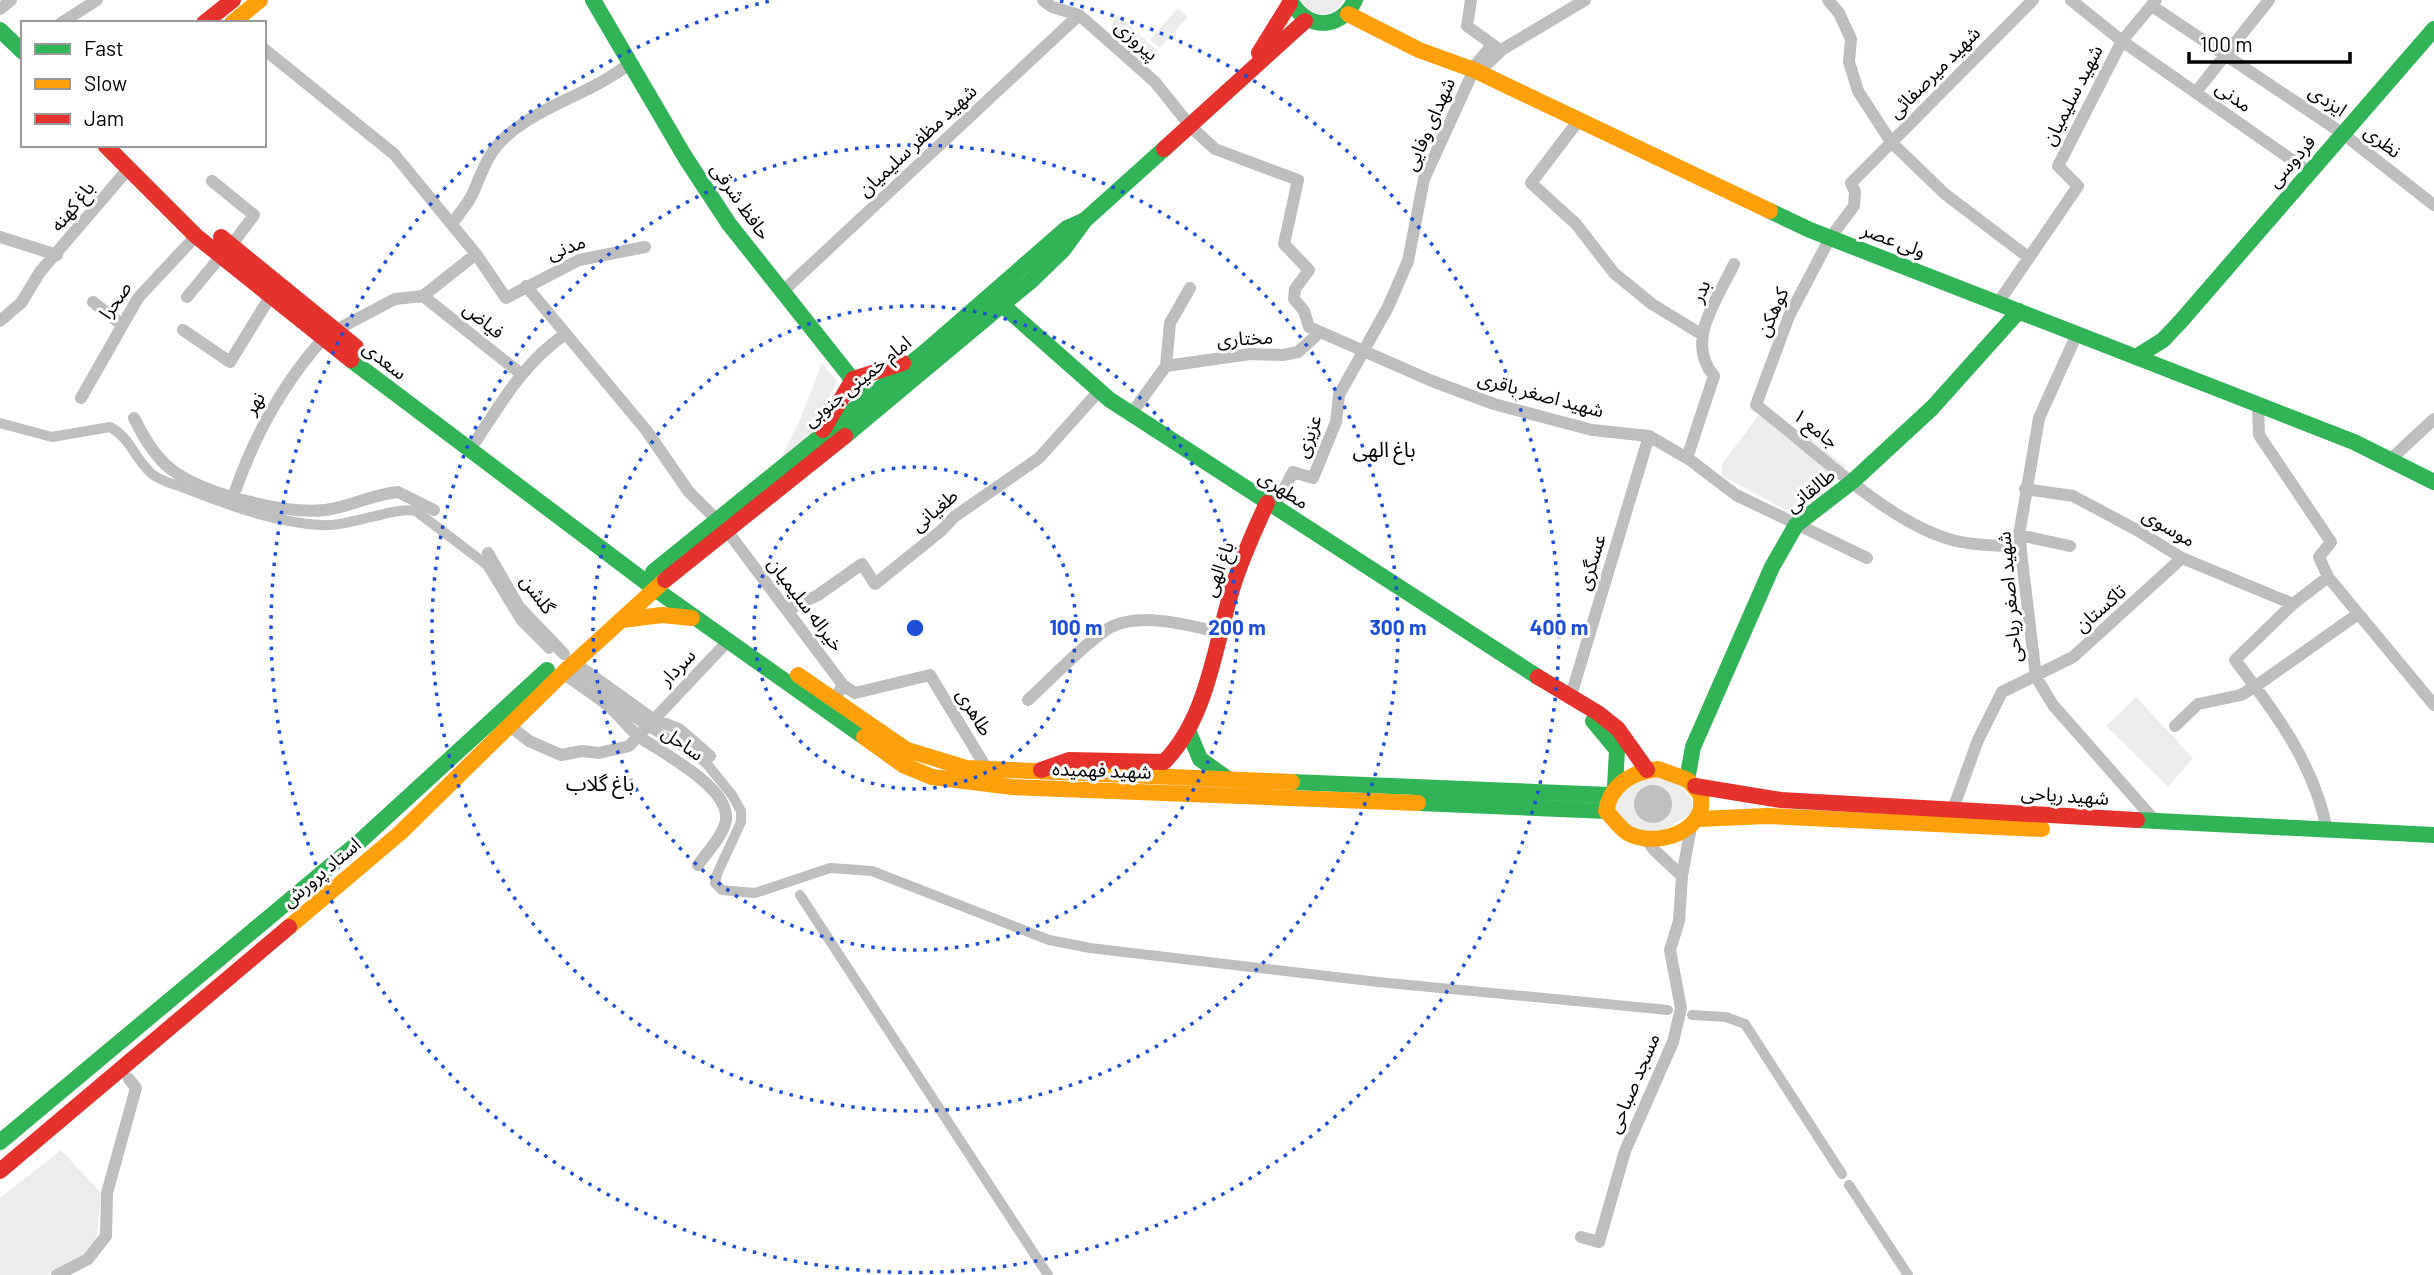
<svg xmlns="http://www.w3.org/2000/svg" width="2434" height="1275" font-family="Barlow,'Noto Sans Arabic',sans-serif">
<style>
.green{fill:#ececec}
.water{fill:#bfbfbf}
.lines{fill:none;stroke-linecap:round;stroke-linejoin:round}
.canal{stroke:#bfbfbf;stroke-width:10}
.street{stroke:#bebebe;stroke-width:12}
.fast{stroke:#30b455;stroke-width:16}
.slow{stroke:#ff9f0a;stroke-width:16}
.jam{stroke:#e5322d;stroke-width:16}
.ring{fill:none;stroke:#1d4ed8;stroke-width:3.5;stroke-dasharray:3.5 7}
.labels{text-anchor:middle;stroke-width:6;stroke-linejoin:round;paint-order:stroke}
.street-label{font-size:19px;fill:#000;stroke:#fff}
.neighbourhood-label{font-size:21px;fill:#000;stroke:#fff}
.centre{fill:#1d4ed8;stroke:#fff;stroke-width:3.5}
.ring-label{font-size:21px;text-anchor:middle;font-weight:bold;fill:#1d4ed8;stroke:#fff;stroke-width:6;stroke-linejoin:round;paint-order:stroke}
</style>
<rect width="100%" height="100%" fill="#fff"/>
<path class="green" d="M1301,0h43c-11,19 -32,18 -43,0z
M1178,8l10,9 -28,31 -10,-8z
M1117,15l41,36 -10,12 -32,-29 -5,-9z
M822,363l15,18 -25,56 -36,31 23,-46z
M1761,412l40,19 45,36 -58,44 -66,-35v-12z
M2136,697l57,61 -25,29 -62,-61z
M1672,776l27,32 -43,27 -38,-13 -7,-24 21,-18z
M61,1150l40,43 -5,48 -16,18 -33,16h-47v-77z"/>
<path class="water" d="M1634 804a19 19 0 1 1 38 0a19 19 0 1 1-38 0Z"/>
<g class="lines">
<path class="canal" d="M0,423l52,14 58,-10c21,11 25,33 42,47 10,8 23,10 35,15 44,17 86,33 134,36 29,2 74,-19 95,-14l71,54 34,56 28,28
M572,671l73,54 47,27 15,12 25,31 9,16v11l-24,52 -2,9 7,7 33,3 75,-25 42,3 177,69 41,8 288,34 290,28
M800,895l248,380
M1692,1015l34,2 19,7 97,150
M1849,1185l59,90"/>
<path class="street" d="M1043,0l9,7 27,8 15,13 61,54 36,45 24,22 83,31 -14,64 25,26 -14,19 -1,10 10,12 5,16 123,54 62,23 98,26 57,6 41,24 46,35 131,63
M1471,0l-4,26 29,21
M1828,0l11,13 12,26 -2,23 9,29 33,51 54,52 83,63
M2071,0l51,41 187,131
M2152,6l190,127 92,72
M0,9l11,-9
M61,23l36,-23
M264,49l130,105 82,100 30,44 73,-38 66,-13
M1475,70l9,-3 19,-18 82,-49
M2196,92l73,-92
M1579,120l-48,63 45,41 38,49 38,31 49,30
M212,181l42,34 -23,31
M452,224c6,-9 16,-20 21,-31 10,-23 15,-42 36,-59 35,-30 84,-41 121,-71
M0,237l57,18
M526,286l120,144 43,62 29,29
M782,292l297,-277
M423,296l97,77
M187,297l34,-41
M93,302l28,22
M1998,303l80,-117 -20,-20 64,-125 34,-41
M0,321l21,-18 19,-31 89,-104
M183,330l47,32 40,-65
M336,330l59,-31 28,-3 53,-42
M2077,334l-38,84 -20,117 17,142 17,28 103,117
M1166,366l84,-12 33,1 15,-3 21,-19
M81,398l57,-100 58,-62
M2258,405l1,30 72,107 -12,15 9,20 106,128
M1131,414l35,-48 4,-43 20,-35
M134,418c9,18 21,40 38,52 32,24 114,45 153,40 25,-3 48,-16 73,-18l36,18
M476,441c26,-40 48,-78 88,-106
M1687,458l27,-82c-30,-35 4,-77 20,-112
M2390,460l44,-41
M2025,489l48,7 62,33 47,29 111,46
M233,497c20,-58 49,-113 90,-158
M1274,508l19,-36 20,6 23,-56 3,-27 49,-88 20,-46 16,-82 53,-116 12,-14v-5
M728,532l115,153 -9,15
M2019,535l51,11
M2021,547c-21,-2 -44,-1 -65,-6 -67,-16 -144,-94 -200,-136l33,-89 41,-78 24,-32 1,-14 -4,-9 182,-183
M488,553l31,54 45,47
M788,610l30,-15 44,-31 13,20 67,-54 12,-13 85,-59 60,-67
M575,663l78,56 26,10 31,27
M563,673c17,13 36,24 51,38 9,9 17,20 27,27 22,15 83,47 85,77 2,16 -19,37 -28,50
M843,685l12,8 75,-18 57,94
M1570,699l79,-263
M1028,700c20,-18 62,-62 83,-73 31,-15 76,-2 108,5
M510,726l19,15 32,14 21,-4 17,2 30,-7 99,-105
M2175,726l23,-22 43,-9 15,-9 102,-72
M1953,809l25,-69 24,-48 71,-35 109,-99
M2327,830c-13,-66 -51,-117 -92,-170l58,-56 35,-27
M1645,837l9,13 28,26
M1581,1237l18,5 26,-91 48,-109 8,-34 -11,-58 9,-29 3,-45 9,-49
M57,1275l31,-16 18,-23 1,-43 29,-105 -7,-9"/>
<path class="fast" d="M593,0l92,157 44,67 146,184
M1290,0c16,30 50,31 65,0
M0,30l23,22
M1770,211l40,19 544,212 80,40
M991,295l119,105 428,277
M2136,357l27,-17 18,-19 253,-292
M351,360l304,229 209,148
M845,436l187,-156 31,-30 22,-30
M653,572l273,-221 141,-123 18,-8 79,-71
M1593,721l24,29 -2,37
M1188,730l12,29 28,20
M1687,780l6,-33 79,-180 24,-42 57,-44 79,-73 87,-97
M1292,782l318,13
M1418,803l188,8
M2137,820l297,15
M0,1142l358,-299 189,-173"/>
<path class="slow" d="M1348,14l71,36 55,20 296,141
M232,23l28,-23
M622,620l40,-5 30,3
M798,675l109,75 59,18 326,14
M864,737l39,28 29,12 80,10 406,16
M1658,769l30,11 13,15c0,5 1,12 -1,17 -11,26 -52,34 -74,20 -7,-5 -14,-15 -20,-21 5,-27 26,-39 52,-42z
M1698,819l69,-3 275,13
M289,927l111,-94 163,-160 102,-93"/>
<path class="jam" d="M204,23l29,-23
M1259,53l31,-50
M105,145l91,91 155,124
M1164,149l141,-128
M221,237l135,110
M823,430l30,-51 50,-16
M665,580l180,-144
M1538,677l60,36 20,16 29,41
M1041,770l28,-10 95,2c45,-45 51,-121 70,-179 9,-28 21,-54 33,-80
M1695,786l86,14 356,20
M0,1171l289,-244"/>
</g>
<g class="ring">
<circle cx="915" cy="628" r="161"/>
<circle cx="915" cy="628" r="322"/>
<circle cx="915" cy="628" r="483"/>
<path d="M1060 1A644 644 0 1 1 770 1"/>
</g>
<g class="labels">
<g class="street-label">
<text transform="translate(1137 40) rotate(41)" y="7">پیروزی</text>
<text transform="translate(1934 72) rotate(-45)" y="7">شهید میرصفائی</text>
<text transform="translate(2072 95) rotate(-63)" y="7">شهید سلیمیان</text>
<text transform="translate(2234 96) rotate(35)" y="7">مدنی</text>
<text transform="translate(2328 100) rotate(34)" y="7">ایزدی</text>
<text transform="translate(1429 124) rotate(-66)" y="7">شهدای وفایی</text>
<text transform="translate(917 140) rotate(-43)" y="7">شهید مظفر سلیمیان</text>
<text transform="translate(2383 141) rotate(38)" y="7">نظری</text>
<text transform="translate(2291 161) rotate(-49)" y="7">فردوسی</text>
<text transform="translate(741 201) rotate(55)" y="7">حافظ شرقی</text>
<text transform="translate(72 206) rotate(-51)" y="7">باغ کهنه</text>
<text transform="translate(1894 240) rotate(21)" y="7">ولی عصر</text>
<text transform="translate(566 247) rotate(-20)" y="7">مدنی</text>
<text transform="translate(1700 291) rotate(-65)" y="7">بدر</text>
<text transform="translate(115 300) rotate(-55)" y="7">صحرا</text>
<text transform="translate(1772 312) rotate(-66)" y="7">کوهکن</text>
<text transform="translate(484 320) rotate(39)" y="7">فیاض</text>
<text transform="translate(1245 338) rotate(-3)" y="7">مختاری</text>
<text transform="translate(385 360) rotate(38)" y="7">سعدی</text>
<text transform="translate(857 381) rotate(-39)" y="7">امام خمینی جنوبی</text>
<text transform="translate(1541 394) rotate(15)" y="7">شهید اصغر باقری</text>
<text transform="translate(254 403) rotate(-58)" y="7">نهر</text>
<text transform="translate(1816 428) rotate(38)" y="7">جامع ۱</text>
<text transform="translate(1308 436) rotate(-70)" y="7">عزیزی</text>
<text transform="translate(1284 489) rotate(33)" y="7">مطهری</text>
<text transform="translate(1810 490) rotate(-39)" y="7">طالقانی</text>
<text transform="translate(934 510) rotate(-40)" y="7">طغیانی</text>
<text transform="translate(2169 527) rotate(30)" y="7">موسوی</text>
<text transform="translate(1591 562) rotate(-73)" y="7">عسگری</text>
<text transform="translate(1218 569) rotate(-70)" y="7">باغ الهی</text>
<text transform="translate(538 594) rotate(53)" y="7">گلشن</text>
<text transform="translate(2009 597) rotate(-95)" y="7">شهید اصغر ریاحی</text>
<text transform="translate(806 604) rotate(53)" y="7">خیراله سلیمیان</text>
<text transform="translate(2100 608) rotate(-41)" y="7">تاکستان</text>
<text transform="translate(677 667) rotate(-46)" y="7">سردار</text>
<text transform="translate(975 712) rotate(59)" y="7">طاهری</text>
<text transform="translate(683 743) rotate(35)" y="7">ساحل</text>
<text transform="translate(1102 770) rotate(2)" y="7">شهید فهمیده</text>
<text transform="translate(2065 795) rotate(4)" y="7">شهید ریاحی</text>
<text transform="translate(321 872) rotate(-40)" y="7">استاد پرورش</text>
<text transform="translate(1633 1083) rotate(-67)" y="7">مسجد صباحی</text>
</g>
<g class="neighbourhood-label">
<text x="1384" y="457">باغ الهی</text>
<text x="600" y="791">باغ گلاب</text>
</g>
</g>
<circle cx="915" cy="628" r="10" class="centre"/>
<g class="ring-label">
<text x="1076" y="635">100 m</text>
<text x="1237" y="635">200 m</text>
<text x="1398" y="635">300 m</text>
<text x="1559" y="635">400 m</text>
</g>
<rect x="21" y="21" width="245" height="126" fill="#ffffff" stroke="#999999" stroke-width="2"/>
<rect x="35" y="44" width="35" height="10" fill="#30b455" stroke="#999999" stroke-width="2"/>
<text x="84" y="56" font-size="21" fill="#000000">Fast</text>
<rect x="35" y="79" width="35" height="10" fill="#ff9f0a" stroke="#999999" stroke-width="2"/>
<text x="84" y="91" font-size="21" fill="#000000">Slow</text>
<rect x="35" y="114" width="35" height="10" fill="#e5322d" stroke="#999999" stroke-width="2"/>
<text x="84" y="126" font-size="21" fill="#000000">Jam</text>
<path d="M2189 52v10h161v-10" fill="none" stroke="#000000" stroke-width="3.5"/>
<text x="2200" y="52" font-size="21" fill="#000000" stroke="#ffffff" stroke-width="5" paint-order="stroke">100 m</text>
</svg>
